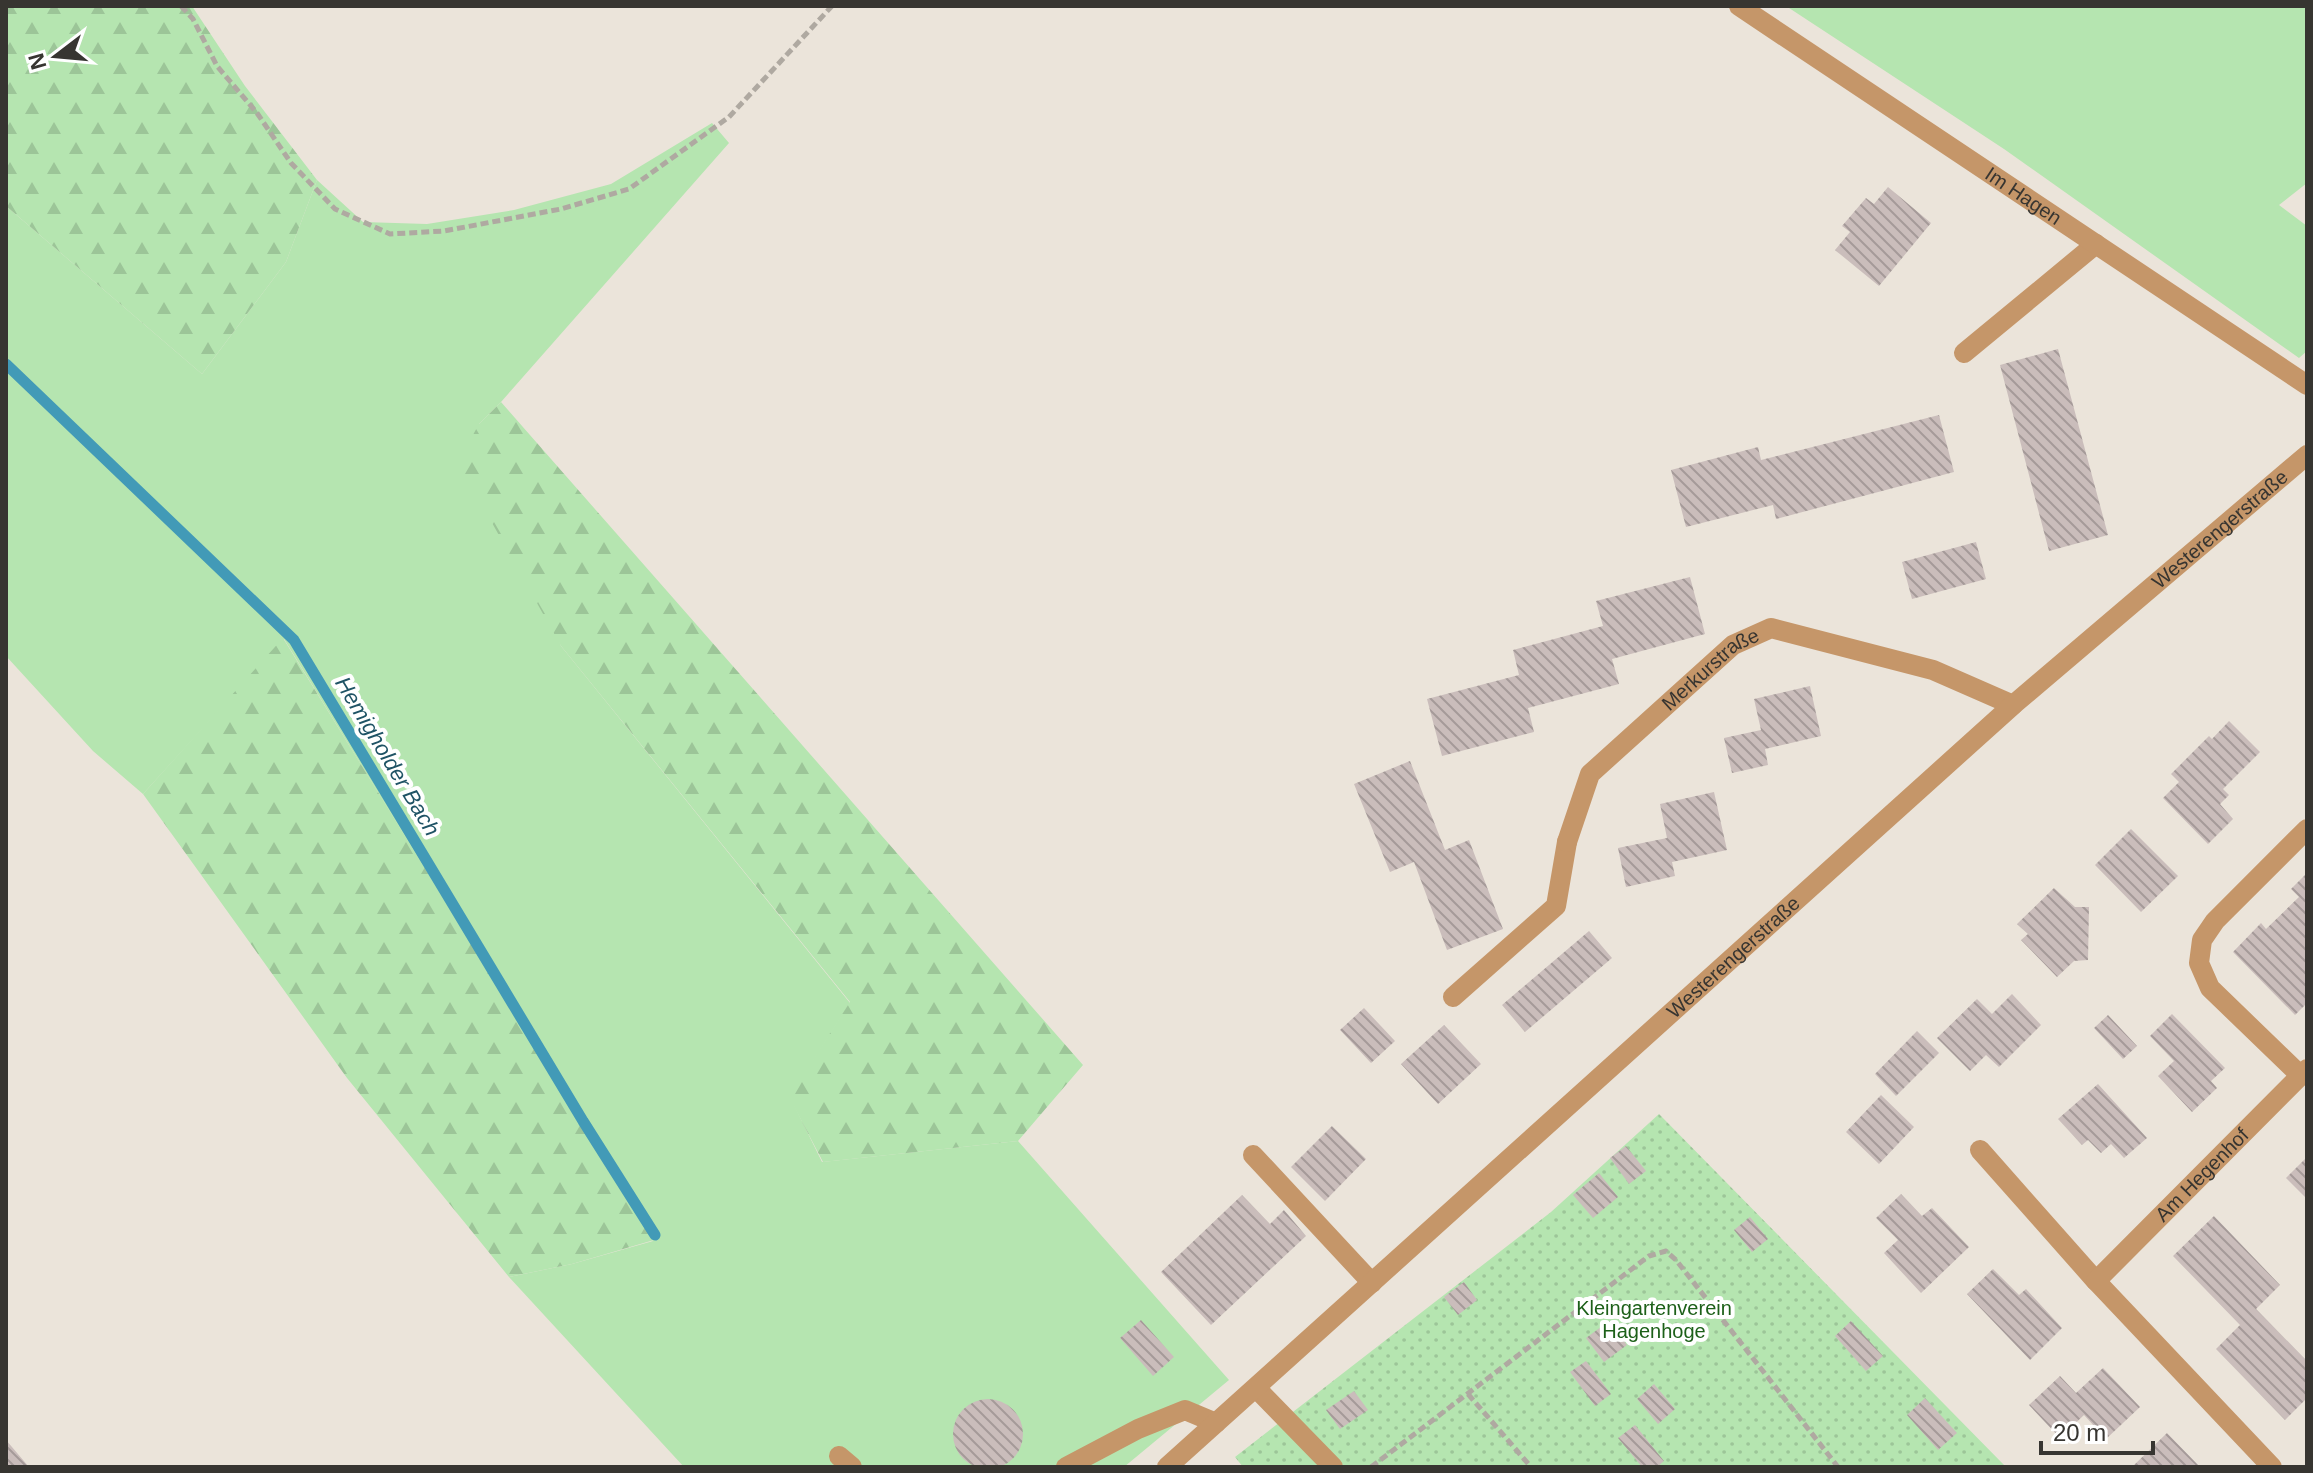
<svg xmlns="http://www.w3.org/2000/svg" width="2313" height="1473" font-family="Arial,sans-serif">
<style>
.grass{fill:#b5e5b0}
.forest{fill:url(#forest-firs)}
.park{fill:url(#park-dots)}
.lines{fill:none;stroke-linecap:round;stroke-linejoin:round}
.stream{stroke:#429ab7;stroke-width:11}
.building{fill:url(#building-back-hatch)}
.path{stroke:#afa9a1;stroke-width:5;stroke-dasharray:8 4;stroke-linecap:butt}
.service{stroke:#c59669;stroke-width:20}
.minor{stroke:#c59669;stroke-width:20}
.labels{text-anchor:middle;stroke-width:8;stroke-linejoin:round;paint-order:stroke}
.street-label{font-size:20px;fill:#373531;stroke:#fff}
.park-label{font-size:20px;fill:#1d6019;stroke:#fff}
.water-label{font-size:22px;font-style:italic;fill:#1f5365;stroke:#fff}
</style>
<defs>
<pattern id="forest-firs" width="22" height="20" patternUnits="userSpaceOnUse" patternTransform="scale(2)"><rect width="22" height="20" fill="#b5e5b0"/><path d="M5 1l3.5 6h-7zM16 11l3.5 6h-7z" fill="#9cc598"/></pattern>
<pattern id="park-dots" width="8" height="8" patternUnits="userSpaceOnUse" patternTransform="scale(2)"><rect width="8" height="8" fill="#b5e5b0"/><path d="M2 2h.1M6 6h.1" fill="none" stroke="#9cc598" stroke-width="1.8" stroke-linecap="round"/></pattern>
<pattern id="building-back-hatch" width="6" height="6" patternUnits="userSpaceOnUse" patternTransform="scale(2)"><rect width="6" height="6" fill="#cabdbb"/><path d="M-1 5l2 2M0 0l6 6M5-1l2 2" fill="none" stroke="#a59a99"/></pattern>
</defs>
<rect width="100%" height="100%" fill="#ebe4da"/>
<path class="grass" d="M1786,6h521v177l-28,22 28,21v125l-8,7 -295,-209z
M712,123l17,20 -228,259 -22,22 82,222 289,357 -60,94 32,65 196,-21 211,239 -105,87h-440l-175,-190 63,-13 81,-23 -369,-602 -141,155 -50,-43 -87,-95v-450l196,168 84,-112 31,-82 46,42 64,2 87,-14 97,-26z"/>
<path class="forest" d="M6,6h186l53,80 72,94 -31,82 -84,112 -196,-168z
M501,402l582,663 -65,76 -195,21 -34,-65 61,-95 -289,-356 -103,-184 21,-38z
M283,638l371,602 -82,24 -63,13 -162,-199 -204,-284z"/>
<path class="park" d="M1659,1114l347,353h-763l-8,-10 316,-245z"/>
<g class="lines">
<path class="stream" d="M6,364l288,276 289,481 72,114"/>
</g>
<path class="building" d="M1888,187l43,36 -52,63 -44,-36 15,-18 -8,-6 24,-28 8,6z
M2058,349l50,186 -59,16 -49,-186z
M1939,415l15,57 -178,47 -3,-14 -87,22 -15,-57 87,-23 3,13z
M1976,542l10,37 -74,20 -10,-37z
M1690,577l15,57 -93,25 7,25 -91,24 6,24 -92,24 -15,-57 92,-24 -6,-25 90,-24 -7,-25z
M1810,686l11,50 -56,13 3,16 -36,8 -8,-35 37,-8 -7,-31z
M2229,721l31,31 -37,37 6,6 -9,9 13,15 -25,25 -45,-46 16,-16 -8,-8 38,-38 3,3z
M1410,761l35,89 24,-10 34,89 -56,21 -33,-88 -24,10 -36,-88z
M1714,792l13,58 -55,12 3,14 -49,11 -8,-39 49,-10 -7,-34z
M2131,829l47,47 -37,36 -46,-47z
M2307,873l-2,78 2,52 -12,12 -62,-63 28,-29 5,6 33,-32 -8,-8z
M2054,888l21,19h14l-1,53 -14,1 -17,16 -36,-37 7,-6 -11,-10z
M1589,931l23,27 -87,74 -23,-27z
M2012,994l29,31 -42,42 -13,-12 -16,16 -33,-33 40,-39 15,15z
M1364,1008l31,33 -24,22 -31,-33z
M2172,1014l53,54 -14,13 6,7 -25,24 -34,-36 16,-15 -24,-25z
M2108,1015l29,31 -14,13 -29,-31z
M1444,1025l37,39 -43,40 -37,-40z
M1917,1031l22,22 -43,43 -21,-22z
M2098,1084l49,54 -23,20 -13,-14 -10,9 -13,-13 -6,5 -24,-26z
M1881,1095l33,32 -35,37 -33,-32z
M1332,1126l34,33 -41,42 -34,-34z
M1626,1146l20,25 -17,13 -19,-26z
M2307,1157v42l-21,-21z
M1599,1173l19,24 -25,21 -20,-23z
M1901,1194l21,22 10,-8 37,39 -48,46 -37,-40 14,-13 -22,-22z
M1242,1195l28,29 14,-14 22,26 -95,89 -50,-53z
M2214,1216l66,69 -24,24 51,52v37l-22,22 -69,-71 24,-24 -67,-69z
M1750,1217l18,22 -16,13 -18,-22z
M1993,1269l26,26 7,-6 36,39 -32,32 -63,-66z
M1464,1282l13,18 -19,15 -14,-18z
M1141,1320l33,37 -21,19 -33,-38z
M1609,1321l18,24 -23,17 -18,-24z
M1851,1321l32,35 -17,15 -31,-35z
M1586,1361l25,33 -16,12 -25,-34z
M2103,1368l37,39 -34,32 -22,-24 -24,23 -31,-33 31,-29 16,17z
M1654,1384l21,25 -17,15 -21,-25z
M1354,1391l14,19 -28,19 -14,-19z
M1925,1398l32,35 -19,17 -31,-35z
M953 1434a35 35 0 1 1 70 0a35 35 0 1 1-70 0Z
M1635,1425l29,36 -7,6h-15l-24,-29z
M2167,1433l33,34h-68z
M6,1440l23,27h-23z"/>
<g class="lines">
<path class="path" d="M181,6l12,13 24,47 40,47 34,50 44,46 55,25 54,-3 117,-22 68,-20 100,-72 103,-111
M1468,1394l63,73
M1371,1467l278,-211 17,-5 10,9 162,207"/>
<path class="service" d="M1964,353l132,-109
M1453,997l103,-91 11,-64
M2301,1076l-91,-88 -11,-25 3,-23 13,-19 92,-92
M1253,1155l119,128
M1256,1388l77,79
M839,1456l13,11
M1066,1467l72,-38 47,-19 31,13"/>
<g class="minor">
<path id="s1" d="M1739,6l568,379"/>
<path id="s2" d="M1567,842l23,-68 143,-129 38,-17 162,42 80,35"/>
<path d="M1980,1150l116,131"/>
<path id="s3" d="M1167,1467l846,-762 294,-250"/>
<path id="s4" d="M2272,1467l-176,-186 211,-212"/>
</g>
</g>
<g class="labels">
<g class="street-label">
<text dy="7" stroke="none"><textPath href="#s1" startOffset="342">Im Hagen</textPath></text>
<text dy="7" stroke="none"><textPath href="#s3" startOffset="1410">Westerengerstraße</textPath></text>
<text dy="7" stroke="none"><textPath href="#s2" startOffset="232">Merkurstraße</textPath></text>
<text dy="7" stroke="none"><textPath href="#s3" startOffset="762">Westerengerstraße</textPath></text>
<text dy="7" stroke="none"><textPath href="#s4" startOffset="406">Am Hegenhof</textPath></text>
</g>
<g class="park-label">
<text x="1654" y="1315">Kleingartenverein<tspan x="1654" dy="23">Hagenhoge</tspan></text>
</g>
<g class="water-label">
<text transform="translate(388 756) rotate(59)" y="8">Hemigholder Bach</text>
</g>
</g>
<rect width="2313" height="1473" fill="none" stroke="#373531" stroke-width="16"/>
<g transform="translate(56 56) rotate(254)" stroke="#ffffff" stroke-width="6" paint-order="stroke">
<path d="M0-6L14 30L0 20L-14 30Z" fill="#373531"/>
<text y="-12" font-size="22" font-weight="bold" text-anchor="middle" fill="#373531">N</text>
</g>
<path d="M2041 1441v12h112v-12" fill="none" stroke="#373531" stroke-width="4"/>
<text x="2053" y="1441" font-size="24" fill="#373531" stroke="#ffffff" stroke-width="6" paint-order="stroke">20 m</text>
</svg>
